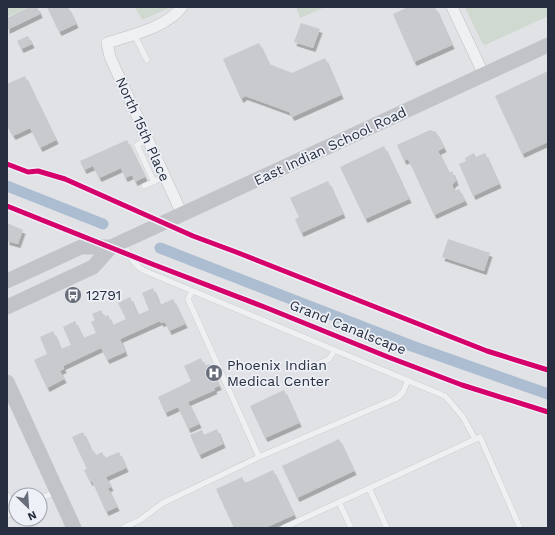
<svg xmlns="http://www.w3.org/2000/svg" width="555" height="535" font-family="'Work Sans',sans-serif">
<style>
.green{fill:#d0d9d0}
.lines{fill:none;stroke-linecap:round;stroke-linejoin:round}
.canal{stroke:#acbdd2;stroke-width:11}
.building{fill:#c8cacd;filter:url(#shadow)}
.lane-casing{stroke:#bec0c3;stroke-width:6}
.street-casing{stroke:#bec0c3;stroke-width:12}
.lane{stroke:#eff0f2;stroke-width:5.5}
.street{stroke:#eff0f2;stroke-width:11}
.secondary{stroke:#c1c3c8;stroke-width:15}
.cycleway-casing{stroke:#edf0f6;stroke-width:8}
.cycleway{stroke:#d6006c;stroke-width:5}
.labels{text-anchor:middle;stroke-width:3.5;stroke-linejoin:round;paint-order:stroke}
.street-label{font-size:14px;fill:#262e3f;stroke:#edf0f6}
.poi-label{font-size:14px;fill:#262e3f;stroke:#edf0f6;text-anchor:start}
</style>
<defs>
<filter id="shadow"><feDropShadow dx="2.5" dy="4" stdDeviation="0" flood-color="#0004"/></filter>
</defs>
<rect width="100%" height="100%" fill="#e0e2e5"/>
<path class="green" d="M7,7h23l-23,10z
M135,7h36l-29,13z
M296,7h29l-25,11z
M465,7h83v9l-63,29 -3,-2z"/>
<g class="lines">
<path class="canal" d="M7,186l96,38
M160,248l252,98 136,48"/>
</g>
<path class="building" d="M30,7h7l3,7 -33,16v-12z
M47,7h21l8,17 -17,8z
M408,7h27l17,38 -38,17 -21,-48z
M301,23l19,6 -7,19 -19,-6z
M28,36l4,8 -11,5 -4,-8z
M259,43l10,21 23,9 33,-15 16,37 -49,22 -3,-5 -44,-16 -4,3 -18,-40z
M548,71v71l-26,12 -27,-58z
M25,76l31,64 -16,8 -10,-20 -17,8 -6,-10v-42z
M430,130l6,2 8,16 -6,3 11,22 3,-2 4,10 -4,4 3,6 4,-2 6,12 -31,14 -26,-56 -4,2 -7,-16z
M127,140l18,37 -10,5 -3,-7 -7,3 -4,-10 -22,10 -6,-12 -9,4 -4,-9z
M384,146l25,53 -44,20 -25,-52z
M474,153l2,4 9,-4 14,31 -26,12 -14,-32 7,-3 -1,-3z
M328,181l15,33 -42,19 -6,-14 4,-2 -9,-19z
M7,223l16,7 -5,14 -11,-3z
M448,239l42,14 -6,18 -42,-14z
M153,288l7,17 13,-6 12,25 -16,7 -4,-9 -4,1 -1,-2 -40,18 5,13 -18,8 -6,-12 -38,18 1,3 -4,2 4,8 -17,9 -13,-28 13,-6 -7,-17 13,-6 8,18 10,-4 -8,-18 12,-6 8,17 13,-5 -5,-11 4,-2 -3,-6 9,-4 3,7 4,-2 5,10 13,-6 -8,-16 12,-6 8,18 11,-5 -7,-17z
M77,292l1,3 -6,3 -1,-4z
M201,358l3,8 5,-2 10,22 -5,2 1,2 -27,12 11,22 -11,5 -10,-22 -13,6 -7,-16 33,-16 -7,-15z
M284,390l15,33 -34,15 -15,-32z
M217,429l6,15 -24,11 -9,-20 12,-5 2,5z
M83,432l9,20 2,-1 2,4 6,-3 3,6 14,-6 7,16 -20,9 5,10 -3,1 9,19 -11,5 -14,-31 -2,1 -6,-12 3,-1 -15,-32z
M339,439l15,32 -57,27 -15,-32z
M273,470l21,45 -29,13h-31l-18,-39 26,-12 3,6z"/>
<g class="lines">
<g class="lane-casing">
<path id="lane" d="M134,34l13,26
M147,139l-10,6 17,37
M144,186l20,-9
M123,242c6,12 10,23 22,29l300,125 18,21 12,22
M192,291l-4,8 71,158 138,-59 6,-6 5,-12
M316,365l13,-6 6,-9
M369,488l18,40
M7,495l8,17
M40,499l17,-8
M339,502l12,26
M7,515l9,-4
M123,528l17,-8 23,-17 96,-46
M283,528l197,-91 40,91"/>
</g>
<g class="street-casing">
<path id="street" d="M452,7l32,68
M182,214l-72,-157 -3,-14c25,-8 58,-15 75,-36"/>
</g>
<use href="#lane" class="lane"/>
<use href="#street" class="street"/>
<path class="secondary" d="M7,281l74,-34h30
M7,307l86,-40 18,-20 437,-202
M7,382l67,146"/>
<g class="cycleway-casing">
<path id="cycleway" d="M7,164l21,8 10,-1 27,8 128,57 43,16 251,99 61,19
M7,206l145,58 115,44 121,49 74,28 86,27"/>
</g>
<use href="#cycleway" class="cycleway"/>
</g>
<defs>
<g id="bus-disc" transform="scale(0.9)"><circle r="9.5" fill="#676d79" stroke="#edf0f6"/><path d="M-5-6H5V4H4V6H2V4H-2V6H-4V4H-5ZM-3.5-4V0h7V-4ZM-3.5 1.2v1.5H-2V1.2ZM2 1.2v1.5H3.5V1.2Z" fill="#fff"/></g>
<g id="hospital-disc" transform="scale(0.9)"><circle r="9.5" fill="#676d79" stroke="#edf0f6"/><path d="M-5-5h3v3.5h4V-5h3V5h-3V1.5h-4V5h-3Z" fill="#fff"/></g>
</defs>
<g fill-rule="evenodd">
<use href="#bus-disc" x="73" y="295"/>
<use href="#hospital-disc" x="214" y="373"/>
</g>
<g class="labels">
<g class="street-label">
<text transform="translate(143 129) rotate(66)" y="5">North 15th Place</text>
<text transform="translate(330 146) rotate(-25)" y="5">East Indian School Road</text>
<text transform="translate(348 327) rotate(22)" y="5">Grand Canalscape</text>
</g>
<g class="poi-label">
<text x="86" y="300">12791</text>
<text x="227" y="370">Phoenix Indian<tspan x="227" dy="16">Medical Center</tspan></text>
</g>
</g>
<rect width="555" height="535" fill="none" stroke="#262e3f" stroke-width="16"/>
<g transform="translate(28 507) rotate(155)"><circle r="19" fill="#edf0f6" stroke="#9da2ad"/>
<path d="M0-3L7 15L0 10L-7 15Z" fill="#676d79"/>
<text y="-6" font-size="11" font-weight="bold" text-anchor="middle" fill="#262e3f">N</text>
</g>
</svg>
